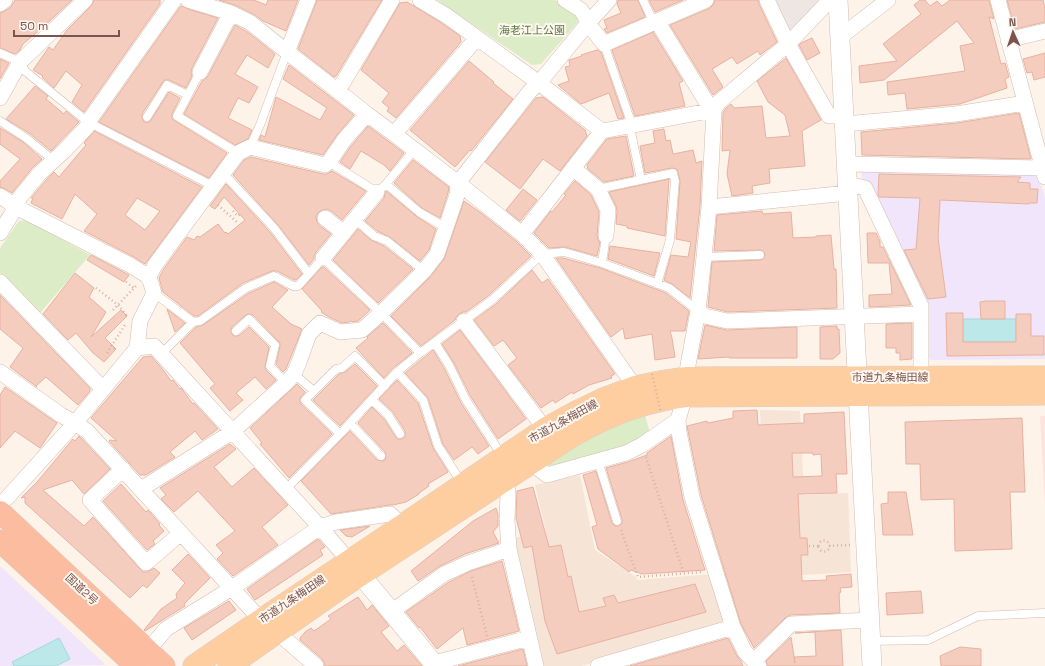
<svg xmlns="http://www.w3.org/2000/svg" width="1045" height="666" font-family="'Space Grotesk','Noto Sans JP',sans-serif">
<style>
.residential{fill:#f6e4d7}
.commercial{fill:#fee2dd}
.industrial{fill:#eee6e2}
.education{fill:#f0e5fa}
.green{fill:#dbecc6}
.water{fill:#bce8e9;stroke:#a2dadb}
.building{fill:#f4cdbf;stroke:#e8b19f;fill-rule:evenodd}
.lines{fill:none;stroke-linecap:round;stroke-linejoin:round}
.service-casing{stroke:#d3bbb0;stroke-width:9}
.minor-casing{stroke:#d3bbb0;stroke-width:16}
.tertiary-casing{stroke:#d3bbb0;stroke-width:20}
.primary-casing{stroke:#dacfcd;stroke-width:23}
.trunk-casing{stroke:#dacfcd;stroke-width:23}
.path{stroke:#dab0a2;stroke-width:2.5;stroke-dasharray:1 3;stroke-linecap:butt}
.service{stroke:#fff;stroke-width:8}
.minor{stroke:#fff;stroke-width:15}
.tertiary{stroke:#fff;stroke-width:19}
.primary{stroke:#fecea0;stroke-width:22}
.trunk{stroke:#fcbc9f;stroke-width:22}
.path-bridge{stroke:#dab0a2;stroke-width:2.5;stroke-dasharray:1 3;stroke-linecap:butt}
.labels{text-anchor:middle;stroke-width:4;stroke-linejoin:round;paint-order:stroke}
.park-label{font-size:11px;fill:#587a3f;stroke:#fff7f1}
.street-label{font-size:11px;fill:#7a554b;stroke:#fff7f1}
</style>
<rect width="100%" height="100%" fill="#fdf3e9"/>
<path class="residential" d="M760,410l40,1 4,84 44,-2 3,79 -98,6 11,-81z
M580,475l15,75 41,27 1,3 76,-6 16,49 -148,43h-42l-25,-128 32,-6 -11,-47z"/>
<path class="commercial" d="M1040,416h5v89z"/>
<path class="industrial" d="M771,0h48l-28,33z"/>
<path class="education" d="M861,167l177,7 7,24v161l-114,1 -4,-6 -2,-47 -63,-128z
M0,566l106,99 -106,1z"/>
<path class="green" d="M437,0h118l21,14 2,8 -37,42 -9,1z
M27,220l63,35 -50,58 -40,-40v-25l19,-27z
M645,415l5,18 -36,21 -65,15v-6l62,-37z"/>
<path class="water" d="M963,319h53v23h-53z
M59,638l11,21 -14,7h-42l-2,-4z"/>
<path class="building" d="M15,0h57l-30,28 -19,16 -3,6 -5,4 -15,-6v-35l5,-2 6,-4z
M94,0h66v4l-76,108 -12,-10 10,-17 -16,-14 -12,17 -12,-11 1,-1 -10,-6 16,-23 4,3 14,-20 24,-24 2,-3z
M219,0h35l12,5 2,-5h30l-12,31 -23,-10 -8,-6 -20,-10z
M317,0h65l-46,76 -2,1 -36,-28 18,-46z
M618,0h20l7,17 -38,16 -3,-4 3,-1 -3,-8 17,-7 -4,-9z
M649,0h34l-28,12z
M715,0h43l1,4 18,38 -17,13 -2,-4 -21,13 -5,-7 -20,12 11,18 -10,8 -43,-70 40,-17 3,-3z
M920,0h5l5,6 7,-5 5,5 8,-6h39l5,19 -5,-2 12,47 4,-1 4,14 -4,2 2,9 -47,16 -53,5 -2,-16 -17,2 -1,-13 78,-11 -5,-25 14,-3 -17,-22 -73,59 -24,3 -1,-17 38,-5 -14,-17 38,-30 -7,-9z
M1007,0h36l2,8v14l-30,7z
M407,2l30,18 23,16 1,6 -65,76 -9,-7 2,-3 -7,-6 7,-9 -28,-23 39,-67z
M182,6l9,4 27,8 -26,50 -1,4 1,4 -6,12 -17,-8h-5l-22,34v3l2,5h6l19,-30 11,6 -8,16v5l55,34 -18,25 -110,-56 81,-115z
M235,25l14,8 26,21 -7,14 -21,-13 -12,19 23,13 -9,16 -11,-5 -10,20 24,12 -4,9 -13,6 -51,-31 18,-33 3,-2 3,-3z
M653,32l30,49 -4,2 6,23 -50,10 -23,-66z
M812,38l8,15 -13,7 -8,-15 2,-2z
M597,50l4,2 23,66 -6,1 -9,-26 -28,11 -23,-19 11,-4 -4,-14 5,-1 -1,-5v-1l13,-4 -1,-1z
M1045,53v24l-11,3 -2,-8 -5,1 -4,-14z
M786,58l35,62 -19,11 3,35 -36,3 1,14 -18,3 1,7 -21,3 -5,-22 3,-24 -8,1 1,-38 3,-5 5,-4 3,4 28,-2 4,32 24,-2 -5,-21 -17,-13 -11,-21z
M0,59l9,4 -9,16z
M469,61l25,21 -1,1 20,16 -42,52 -1,-1 -15,17 -45,-37z
M289,65l65,50 -17,20 -14,20 -64,-15 2,-5 4,2 11,-40 44,23 7,-12 -44,-29z
M35,86l13,10 -2,3 18,15 2,-3 13,11 -28,29 -22,-18 -23,-14z
M543,97l42,33 2,6 -27,35 -17,-12 -23,30 -35,-27 51,-64z
M1019,113l12,46 -169,-4 -1,-23 96,-9z
M368,126l36,27 -14,18 -6,-6 -23,-14 -11,18 -10,-7 11,-16z
M0,128l23,14 19,17 -9,8 -21,26 -7,-4 -5,-2v-6l20,-22 -20,-15z
M664,129l2,12 4,-1 3,14 20,-4 3,13 6,-2 -2,45 -10,92 -18,-14 -8,-4 7,-25 17,2 3,-15 -15,-3 4,-58 -2,-9 -1,-3 -5,-1 -27,5 -5,-27 15,-3 -2,-12z
M94,131l108,56 -57,77 -11,-7 -50,-26 13,-17 -22,-20 -13,25 -31,-16 2,-5h-2l16,-19 7,-7 5,5 27,-32 -2,-2zM137,198l23,13 -15,19 -20,-15z
M626,136l8,40 -30,6 -16,-13 -1,-4 20,-26z
M251,157l72,17h4l5,-3 34,20 -24,29 -11,-9 -4,-2 -5,1 -4,3 -2,4 1,5 2,3 12,9 -15,18 -2,4v3l-5,6 -31,-40 -45,-50 11,-15z
M413,160l36,27 -1,6 -8,25 -18,-10 -28,-25z
M879,174l142,3 -4,5 13,1v6h8l-1,14h-8v1l-89,-4 -2,38 8,59 -18,2 -24,-49 12,-1 4,-51 -41,-1 -1,-2z
M669,179l-4,57 -38,-8v-2l-11,-2 1,-13 -1,-5 -7,-14z
M575,181l16,14 8,17 -2,23 1,5 2,2 -3,14 -32,-9 -16,1 -15,-15 17,-22 1,1 14,-17 -2,-1z
M226,184l44,48 32,42 -6,6h-2l-17,-9h-5l-29,12 -45,33h-4l-31,-24 -4,-14 4,-8 24,-33 7,3 3,-4 3,1 18,-13 7,9 1,-1 2,2 17,-14 -21,-23 -9,12 -5,-3z
M523,189l14,11 -17,21 -14,-11z
M386,191l30,25 20,13 -7,21 -9,11 -30,-24 -13,-6 -12,-10 19,-23z
M464,201l17,12 35,28 15,15 -43,40 -22,16h-3l-4,2 -3,3 -1,3 -34,26 -30,-30 39,-39 14,-18z
M762,211l1,3 28,-2 2,26 23,-1v-1l15,-1 3,34h2l1,39 -109,4 -20,-5 4,-45 48,-2 3,-1 2,-4 -1,-3 -4,-2 -46,1 3,-36z
M358,229l13,11 13,6 29,23 -35,34 -45,-43z
M867,233h9l4,8v6h3l28,58 -42,2v-12l23,-1 -3,-31h-21z
M610,246l50,7 -6,23 -46,-17z
M91,255l38,20 -5,7 -37,-22z
M556,258h7l37,10 66,25 23,18 -4,20h-15l2,7 3,19 -20,3 -3,-26 -27,5 -2,-11 -12,9z
M322,267h2l46,43 -12,11 -6,1 -1,-1 -2,1 -7,1 -13,-6 -8,-5 1,-1 -20,-22z
M532,270l10,13 6,-4 67,95 -4,2 1,2 -23,7 -16,9 -1,-2 -17,11 -2,-3 -12,8 -33,-43 9,-7 -14,-18 -9,6 -20,-26 22,-16z
M75,273l19,15 -5,9 17,15 -15,25 30,-27 6,6 -22,22 11,11 -12,13 -11,-9 -17,-20 -8,7 -25,-26z
M274,282l14,8 -16,17 19,17 11,5 -16,40 -3,3 -7,-8 4,-18v-3l-27,-28 -3,-1 -4,1 -14,12 -1,3v3l3,3h3l3,-1 9,-8 20,20 -4,20 1,3 10,10 -10,9 -11,-12 -19,16 7,7 -13,11 -20,-23 5,-4 -35,-41 16,-16 7,-2 46,-32z
M0,295l90,93v3l-12,14 -32,-28 -10,9 1,1 -27,-20 13,-19 -23,-19z
M986,301h19v18h-24l-1,-17z
M167,309l18,14 -10,9z
M946,313h17v29h53v-28h15v22h13v19h-11l-86,1z
M383,323l29,30 -19,15 -9,10 -28,-30 12,-10 -1,-1z
M912,323v36l-12,1v-7h-4v-5h-10v-24z
M705,325l22,5 70,-3v31h-68v-1l-31,2z
M837,326v3h2l1,24 -7,6h-13v-32z
M460,330l66,89 -28,20 -27,-42 -17,-34 -12,-19z
M433,350l11,18 17,35 28,43 -11,8 -6,-7 -18,13 -11,-16 -15,-46 -23,-25z
M151,356l13,15 7,10 2,-1 7,9 1,-1 12,16 1,-1 24,26 -16,11 -7,-9 -25,21 5,5 -29,18h-6l-31,-34 1,-1 7,1 -26,-23 52,-61z
M355,364l22,22 -37,40 -27,-26 26,-26 6,-2z
M397,380l21,23 15,45 15,24 -20,12 1,2 -10,7v1l-13,8 -13,3h-4l-58,9 -30,-33 49,-50 27,29 5,1 3,-1 1,-5 -1,-3 -27,-29 14,-16 12,12 13,20h4l4,-2v-6l-12,-19 -14,-13z
M297,384l8,8 -5,6v3l1,3 31,30 -43,44 -29,-34 2,-1 -12,-15z
M5,387l52,36 -17,25 -25,-17 -15,17v-53z
M757,410l1,15 46,-2v-9l40,-2 3,62h-11l1,19 -39,1 2,44h7l1,17h-7l1,26 25,-1 -1,-4 25,-2 1,13 -12,1 1,4 -2,1 1,20 -50,2 -5,3 -31,30 -13,-24 -40,-129 -14,-69 20,-5 1,2 25,-5v-7zM792,453h21v2l8,-1 1,22 -29,1z
M1022,418l3,74h-15l2,57 -57,2 -1,-52 -33,1 -1,-36h-14l-1,-42z
M79,436l31,33 -26,25 -12,-14 -29,10 41,36 9,-9 47,52 3,3h4l7,-4 6,5 -13,15 -4,-3 -13,13 -105,-95v-6l-4,1 16,-16 36,-43 2,2z
M671,436l12,64 22,70 -63,4 -11,-4 -2,2 -31,-23 -6,-22 5,-2 -14,-50 13,-4 16,52 3,3h4l3,-3v-4l-16,-51 22,-6 19,-7v-2z
M230,444l6,5 -22,18 18,20 22,-19 34,37 -26,22 16,18 -45,31 -16,-17 6,-6 -7,-8 19,-14 -37,-40 -24,21 -13,-13 5,-4 -6,-7z
M121,484l25,28 2,-2 12,14 -1,1 5,6 -11,10 2,3 -8,6 -44,-49z
M533,487l16,60 12,-2 7,32 3,-1 8,36 27,-6 -3,-8 11,-3 4,8 77,-19 11,28 -149,42 -12,-33 -13,-75 -8,2 -8,-30 1,-27z
M888,492h18l7,43h-30l-2,-31 7,-1z
M496,508l2,6v12l-5,6 6,11 -34,11 -25,12 -22,15 -7,-10 62,-50z
M370,526l-18,11 -6,-1 -6,-6z
M318,539l7,8 -5,3 3,5 -68,45 -8,-11z
M188,554l22,24 -26,26 1,2 -40,25 -1,-1 17,-21 16,-11 -1,-4 9,-11 -13,-13z
M502,561l17,70 -52,14 -4,-17 -26,21 -17,-22 -1,1 -13,-16 43,-30 22,-11z
M921,591l2,22 -36,2 -1,-22z
M358,597l9,13 5,-5 17,21 -8,6 16,19 7,-6 18,21h-97l-1,-3 -2,-4 -22,-19v-2l5,-6 6,-4 3,3 17,-12 -3,-3z
M229,601l7,9 -44,30 -8,-12z
M841,630l2,36h-75l-2,-5 25,-24 4,26 -1,-6 22,-1 -1,-24 -20,1z
M728,638l9,18 4,5 2,5h-113z
M960,647l21,2v17h-40l-1,-10z
M523,649l4,17h-69z"/>
<g class="lines">
<g class="service-casing">
<path id="service" d="M643,0l9,19 5,2
M604,44l28,81 -1,7 10,48
M0,53l20,9 5,9 63,51 125,64
M200,72l-23,44 61,37
M147,117l20,-32 21,10
M0,121l26,17 27,22
M250,147l10,-22 27,-73
M329,162l48,30 9,-8 28,-34
M223,173l51,55 35,46
M386,184l33,28 27,16
M598,189l75,-16 2,8 -5,59 -13,44
M355,219l19,17 13,5 37,30
M704,257l56,-2
M602,263l4,-27
M154,293l39,29 7,-1 46,-33 28,-12 19,10h5l25,-28 58,55 39,40
M236,331l13,-12 26,26 -5,21 16,17
M435,343l14,22 17,35 31,48
M167,348l26,-26
M397,372l26,28 15,46 18,28
M294,374l20,17
M372,400l16,15 12,19
M350,423l31,33
M340,434l-35,-34 31,-31 6,-1 13,-12 30,30
M598,461l19,60
M285,490l55,-56 57,-62 23,-19 72,-53 50,-46 22,-2 38,11 67,25 29,23
M871,641l57,-1 50,-24 67,-3"/>
</g>
<g class="minor-casing">
<path id="minor" d="M188,0l43,13 20,10 36,29 51,39 29,23 27,20 64,49 64,51 20,20 93,133
M420,0l27,16 92,67 63,48
M565,0l16,10 12,20 11,14 102,-44
M767,0l21,44 41,72h15
M998,0l47,177
M0,4l5,-4
M657,21l50,82 7,7
M840,37l48,-37
M1008,40l37,-9
M287,52l21,-52
M200,72l31,-59
M338,91l54,-91
M0,98l20,-36 65,-62
M845,124l111,-10 69,-11
M394,134l83,-96
M847,164l195,4
M573,168l25,21 10,21 -2,26
M848,184l17,4 56,118v61
M0,196l16,11 114,58 19,12 5,16 -14,28 -3,27
M709,207l139,-14
M325,218l19,15
M0,233l16,-26 4,-10 20,-24 24,-22 23,-24 1,-5 86,-122
M522,234l80,-103 112,-21
M323,258l54,-66
M149,277l6,-12 83,-112 12,-6 75,18 4,-3 15,-22 23,-26
M0,282l103,107
M698,311l7,5 22,5 194,-7
M464,321l81,108
M0,372l61,43 14,8 12,8 174,189
M532,462l7,7 8,6 79,-22 16,-8 36,-25
M123,469l-33,31 56,63 35,-30
M506,479l2,14 -1,27 2,29 27,117
M141,489l91,-57 54,-49 8,-9 5,-12 10,-28 11,-11 20,9 22,-2 19,-17 43,-42 13,-17 20,-59 1,-12 72,-92 9,-8 50,-61 20,-22
M7,498l68,-75 62,-75 17,-2 166,181 35,41
M391,612l53,-38 24,-11 41,-14
M277,632l39,34
M148,650l18,-21 66,-41 88,-61 16,-5 54,-8 13,12
M754,661l37,-37 79,-4
M434,663l95,-25
M598,666l135,-39
M759,666l-14,-14 -12,-25 -41,-130 -13,-65 -1,-12 7,-24 3,-31 10,-54 6,-54 5,-50 5,-97 5,-8 69,-58 42,-44"/>
</g>
<g class="tertiary-casing">
<path id="tertiary" d="M838,0l34,666
M361,575l75,91"/>
</g>
<g class="primary-casing">
<path id="primary" d="M194,666l67,-46 108,-72 176,-119 31,-17 27,-13 32,-12 25,-5 27,-4 358,-1
M229,666l110,-77 233,-153c11,-6 22,-12 33,-17 25,-12 53,-19 80,-23l360,-2"/>
</g>
<g class="trunk-casing">
<path id="trunk" d="M0,512l164,154
M0,541l136,125"/>
</g>
<path class="path" d="M218,205l20,18
M233,211l5,5 2,-2
M126,282l8,6
M96,288l22,17 9,11
M113,310l24,-25
M111,345l4,4
M107,353l18,-28
M646,457l38,117
M621,530l17,47 64,-5
M818.5 546a5.5 5.5 0 1 1 11 0a5.5 5.5 0 1 1-11 0Z
M809,546h9
M829,546l21,-1
M472,577l15,59"/>
<use href="#service" class="service"/>
<use href="#minor" class="minor"/>
<use href="#tertiary" class="tertiary"/>
<use href="#primary" class="primary"/>
<use href="#trunk" class="trunk"/>
<path class="path-bridge" d="M652,374l9,39"/>
</g>
<g class="labels">
<g class="park-label">
<text x="532" y="34">海老江上公園</text>
</g>
<g class="street-label">
<text x="890" y="381">市道九条梅田線</text>
<text transform="translate(563 421) rotate(-29)" y="4">市道九条梅田線</text>
<text transform="translate(82 589) rotate(43)" y="4">国道2号</text>
<text transform="translate(292 599) rotate(-34)" y="4">市道九条梅田線</text>
</g>
</g>
<g transform="translate(1013 32) rotate(357)" stroke="#fff7f1" stroke-width="3" paint-order="stroke">
<path d="M0-3L7 15L0 10L-7 15Z" fill="#7a554b"/>
<text y="-6" font-size="11" font-weight="bold" text-anchor="middle" fill="#7a554b">N</text>
</g>
<path d="M14 30v6h105v-6" fill="none" stroke="#7a554b" stroke-width="2"/>
<text x="20" y="30" font-size="12" fill="#7a554b" stroke="#fff7f1" stroke-width="3" paint-order="stroke">50 m</text>
</svg>
